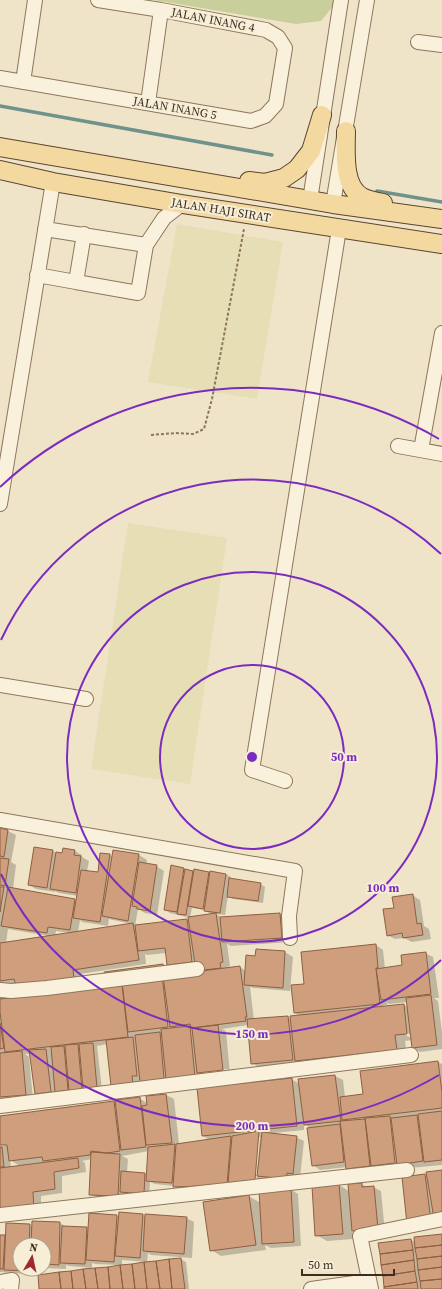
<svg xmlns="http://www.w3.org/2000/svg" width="442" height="1289" font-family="'Source Serif 4',serif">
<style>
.farmland{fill:#e6deb5}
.green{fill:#c9cf9b}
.shadow{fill:#0003;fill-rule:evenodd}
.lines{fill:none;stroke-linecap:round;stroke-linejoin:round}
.stream{stroke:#6f938a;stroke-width:3.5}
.building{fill:#cf9f7d;stroke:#8d5f41}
.minor-casing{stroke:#8d765c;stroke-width:16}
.major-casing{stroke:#5b4430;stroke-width:20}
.path{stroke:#8d765c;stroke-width:2;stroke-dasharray:3 2;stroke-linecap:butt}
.minor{stroke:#faf1dc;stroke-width:14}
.major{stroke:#f3d9a0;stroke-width:18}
.ring{fill:none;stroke:#7b2cbf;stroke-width:2}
.labels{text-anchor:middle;stroke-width:4;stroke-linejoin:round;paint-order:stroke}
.street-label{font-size:12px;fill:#3d2e20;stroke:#f7eed8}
.centre{fill:#7b2cbf;stroke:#f7eed8;stroke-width:2}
.ring-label{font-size:12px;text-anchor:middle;font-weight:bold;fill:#7b2cbf;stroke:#f7eed8;stroke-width:4;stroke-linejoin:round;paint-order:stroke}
</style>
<rect width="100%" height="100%" fill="#f0e4c8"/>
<path class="farmland" d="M177,224l106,18 -26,157 -109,-17z
M128,523l99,15 -37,246 -99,-15z"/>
<path class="green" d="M154,0h181l-1,5 -13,16 -25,3z"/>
<path class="shadow" d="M0,829l8,2 8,4 -5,27 5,3 -3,24 64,12 1,-5 -19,-3 -4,-2v1l-19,-3 -7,-4 6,-37 18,3 4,2 6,1 12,-3 7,4v2l7,4 -2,10 11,2 3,-19 9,1 3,2 1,-6 25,4 8,5 -1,5 10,1 8,5 -7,44 -12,-2 -7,-4 -3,17 52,-6 3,2v-4l-20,-5 -5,-3 7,-44 12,2 4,3 22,3h16l5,3v3l29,4 5,3 -2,16 -30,-4 -5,-3 -3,19 -9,-1 7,4 57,-4 8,5 1,23 -58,4 -4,-2 3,22 -6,2v1l16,-2 6,4 10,-14 1,-7 28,2 8,5 -3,34 -37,-3 -3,-1 4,33 34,-3 3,2 9,-3 -5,-3 -4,-27 15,-2 70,-39 7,5 2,19 19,-3 21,-13 8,4 6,41h-5l4,3 4,31v17l-22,3 -7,-5 -1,-7 -7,1 2,15 -147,12 -8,-5 -4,-38 -26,4 4,2 4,43 -82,11 -9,-5 1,8 -20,2 -12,-46 -11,2 5,44 -59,8 -7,-5 -5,-39h-6l4,3 4,42 -26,2 -7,-4v-110l2,1 1,12 160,-34 8,4 4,-1 -7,-4 -2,-12 -19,2 -2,-1 1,10 -66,10 1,8 -65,1 -16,3zM192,908l13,2 7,5 -22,3zM109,919l22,5 -53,8 2,-12 2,2 26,4zM8,929l41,7 -43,7zM56,931l14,2 -15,3zM408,1002v5l-4,-2 -20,2v-2h3v-2l2,1zM403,1031l8,4v3l-9,-5zM228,1069v2l-25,2v-2z
M412,895l8,5 4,26 5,3 2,10 -19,3 -8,-4 -9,1 -8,-4z
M438,1062l4,2v101l-87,8 -8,-5v-1l-27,3 -7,-5 -1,-36 -8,-5v6l-30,3 22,4 8,4 -4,37 -34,2 -3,-2v6l-7,1 4,-48h-2l-4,48 -73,6 -7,-5 -19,-2 -5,-2 -1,14 -51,2 -8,-4 2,-35 -10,2 3,2 1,9 -24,4v17l-21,3v17l-41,5v-72l12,-1 -12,-1v-27l113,-15 3,1 23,-5 8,5 19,-8 8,4 5,45 31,-4 -7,-4 88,-57 9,5 -1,-4 36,-4 8,4 2,17 19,-2zM149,1151l-2,24 -2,-1 -18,-2 1,-13 -6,-3zM10,1160l10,6 -9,1z
M442,1171v50l-26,6 9,-52 3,2z
M361,1184l6,3h6l8,4 4,42 -24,2 -9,-5 1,9 -26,2 -11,-6 23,-50 10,6z
M290,1189l8,5 3,52 -30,2 -6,-3 1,5 -45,6 -10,-6 37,-54 13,7z
M90,1214l27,2 3,1 23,-2 3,2 40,1 8,4 -2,36 -41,-3 -3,-2 -1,9 -25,-2v6l59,-7 5,3 3,27h-149l77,-23v-1l-22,-1 -3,-1v5l-23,-2 -3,-1v4l-22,-1v-23h-24v24h16v6l-36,-3v-36l6,1 24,-12 2,2 1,-5 27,1 7,4 19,1 3,1z
M442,1235v54h-57l26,-49 5,2z"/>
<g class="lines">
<path class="stream" d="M0,106l272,49
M377,191l65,11"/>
</g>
<path class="building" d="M0,828l8,2 -4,27 -4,-1z
M34,847l19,3 -6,38 -19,-3z
M63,848l12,2 -1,5 7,1 -5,37 -26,-4 6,-37 6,1z
M113,850l26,4 -11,67 -26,-5z
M100,853l10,1 -10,68 -27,-4 8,-48 17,2z
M0,858l9,1 -4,27 -5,-1z
M139,862l18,3 -7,46 -13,-2v-2l-5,-1z
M171,865l13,3 -7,44 -13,-2z
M185,869l8,2 -7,44 -9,-1z
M194,869l15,3 -6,37 -15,-3z
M210,871l16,3 -6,39 -16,-2z
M229,878l32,5 -3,18 -31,-4z
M0,887h4l-4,25z
M8,887l67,12 -5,31 -22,-3 -1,6 -46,-7z
M413,894l4,30 4,-1 2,12 -20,3 -1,-5 -15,3 -4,-27 11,-1 -2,-11z
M216,913l7,49 -3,1 1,5 -25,3 -8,-54z
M280,913l2,25 -60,4 -2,-25z
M187,919l5,43 -25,3 -2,-17 -27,3 -3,-26z
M133,923l6,37 -66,10 1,8 -58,8 -2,-7 -14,2v-38z
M376,944l2,24h-2l4,36 -86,9 -3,-28 13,-1 -3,-32z
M256,949l29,2 -2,37 -39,-3 2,-30 9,1z
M426,952l5,42 -50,6 -5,-31 26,-4 -1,-10z
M163,964l1,11h-2l6,52 -40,5 -6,-50 -16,2 -2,-12z
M240,966l7,51h-2l1,4 -55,7 -1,-4 -20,3 -7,-51z
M122,985l6,52 -123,15 -5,-40v-13z
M431,995l6,50 -25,3 -6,-50z
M404,1004l3,30 -12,1 2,15 -102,11 -5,-45z
M288,1016l5,44 -42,4 -4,-45z
M0,1023l4,25 -4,1z
M218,1025l5,45 -26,3 -5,-45z
M190,1026l5,51 -29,2 -5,-50z
M160,1032l4,47 -24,3 -5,-47z
M133,1037l4,39h-5l1,8 -22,2 -5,-46z
M93,1043l4,45 -14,1 -4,-45z
M78,1044l4,46 -13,1 -4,-46z
M64,1046l4,44 -13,2 -4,-45z
M46,1049l5,43 -16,2 -6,-44z
M22,1051l4,44 -26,2v-44z
M438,1061l4,31v16l-100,12 -2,-23 23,-3 -3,-23z
M335,1075l6,46 -37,4 -6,-46z
M292,1078l5,48 -95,10 -5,-48z
M166,1094l6,49 -26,2 -4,-39 5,-1 -1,-9z
M140,1097l6,50 -25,3 -6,-50z
M114,1101l6,50 -13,2 -16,-2 -1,4 -47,6 -1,-4 -33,4 -2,-16h-7v-29z
M442,1111v49l-18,2 -6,-48z
M417,1115l6,46 -26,4 -6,-47z
M390,1116l5,47 -24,3 -6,-48z
M365,1119l5,47 -24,3 -6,-48z
M340,1124l4,38 -32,4 -5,-38z
M259,1131l-4,49 -27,4 4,-48z
M262,1132l35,4 -4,38 -6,-1 -1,6 -29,-3z
M231,1136l-4,49 -54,2 3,-43z
M175,1144l-3,39 -26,-2 2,-34z
M0,1147h2l2,20h-4z
M91,1152l29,2 -2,42 -29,-1z
M78,1158l1,10 -25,4 1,17 -22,3 1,17 -34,4v-45z
M442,1170v46l-8,2 -8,-46z
M121,1171l24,2 -1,21 -24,-2z
M425,1174l6,47 -24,3 -5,-47z
M362,1183v4l12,-1 4,43 -26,2 -4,-47z
M339,1184l4,50 -28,2 -3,-50z
M291,1188l3,54 -32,2 -3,-54z
M249,1195l7,50 -46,6 -7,-49z
M119,1212l24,2 -3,44 -25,-2z
M89,1213l28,2 -3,47 -28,-2z
M145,1214l42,3 -3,37 -41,-3z
M32,1221l28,1 -1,43 -15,-1v-19h-13z
M6,1223l24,1 -1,21h-9v24h9v2l-25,-1z
M62,1226l25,1 -2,37 -25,-1z
M442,1234v11l-27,3 -1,-11z
M0,1235h5l-2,34h-3z
M411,1239l2,11 -33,4 -2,-11z
M442,1245v11l-25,3 -2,-11z
M413,1250l1,10 -33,5 -1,-11z
M442,1256v11l-24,3 -1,-11z
M181,1258l4,31h-13l-3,-30z
M169,1259l3,30h-12l-4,-28z
M414,1260l1,11 -32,5 -2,-11z
M156,1261l4,28h-13l-3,-27z
M144,1262l3,27h-12l-3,-25z
M132,1264l3,25h-12l-3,-24z
M120,1265l3,24h-13l-2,-22z
M108,1267l2,22h-12l-3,-21z
M442,1267v12l-22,2 -2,-11z
M95,1268l3,21h-12l-3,-20z
M83,1269l3,20h-13l-2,-18z
M71,1271l2,18h-12l-2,-17z
M415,1271l2,11 -33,5 -1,-11z
M59,1272l2,17h-22l-1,-14z
M442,1279v10h-21l-1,-8z
M417,1282l1,7h-34v-2z"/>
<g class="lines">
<g class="minor-casing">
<path id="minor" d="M418,42l24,3
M0,78l251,43 14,-5 11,-12 9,-56 -7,-11 -12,-7 -105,-20 -63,-10
M23,82l12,-82
M148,103l13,-93
M310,200l31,-200
M333,204l34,-204
M45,229l101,16
M84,234l-8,48 62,11 8,-48 18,-27 18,-14
M37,275l39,7
M398,446l44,8
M421,450l21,-117
M0,504l53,-322
M0,685l86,14
M285,781l-33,-11 87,-541
M0,820l295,51 -6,45 1,22
M0,990l11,1 36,-3 150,-19
M0,1106l411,-51
M0,1215l407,-45
M0,1282l12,-2 -1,9
M311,1289l58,-8
M371,1289l-11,-53 82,-17"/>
</g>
<g class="major-casing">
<path id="major" d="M346,131c0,19 -4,55 16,66 6,3 15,5 21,6
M0,147l333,57 109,15
M0,170l53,12 129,22 260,40
M249,181l16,2 19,-5 13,-9 14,-18 11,-36"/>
</g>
<path class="path" d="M151,435l25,-2 17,1 11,-5 8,-30 32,-170"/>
<use href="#minor" class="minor"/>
<use href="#major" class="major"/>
</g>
<g class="ring">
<circle cx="252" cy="757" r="92"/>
<circle cx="252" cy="757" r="185"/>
<path d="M441 960A277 277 0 0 1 1 874M1 640A277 277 0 0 1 441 554"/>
<path d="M439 1075A369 369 0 0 1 0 1027M0 487A369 369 0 0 1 439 439"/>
</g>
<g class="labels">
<g class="street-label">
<text transform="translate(213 20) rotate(11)" y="4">JALAN INANG 4</text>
<text transform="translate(175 108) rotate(10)" y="4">JALAN INANG 5</text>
<text transform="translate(221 210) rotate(9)" y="4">JALAN HAJI SIRAT</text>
</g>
</g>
<circle cx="252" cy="757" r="6" class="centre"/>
<g class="ring-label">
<text x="344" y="761">50 m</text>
<text x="383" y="892">100 m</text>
<text x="252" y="1038">150 m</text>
<text x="252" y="1130">200 m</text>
</g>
<g transform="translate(32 1257) rotate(9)"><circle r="19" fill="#f7eed8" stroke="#ada18e"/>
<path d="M0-3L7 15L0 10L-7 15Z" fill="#9e2a2b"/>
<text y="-6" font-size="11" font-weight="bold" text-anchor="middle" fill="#3d2e20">N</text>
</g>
<path d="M302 1269v6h92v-6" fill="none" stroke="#3d2e20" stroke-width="2"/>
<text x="308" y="1269" font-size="12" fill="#3d2e20" stroke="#f7eed8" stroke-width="3" paint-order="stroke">50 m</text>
</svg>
